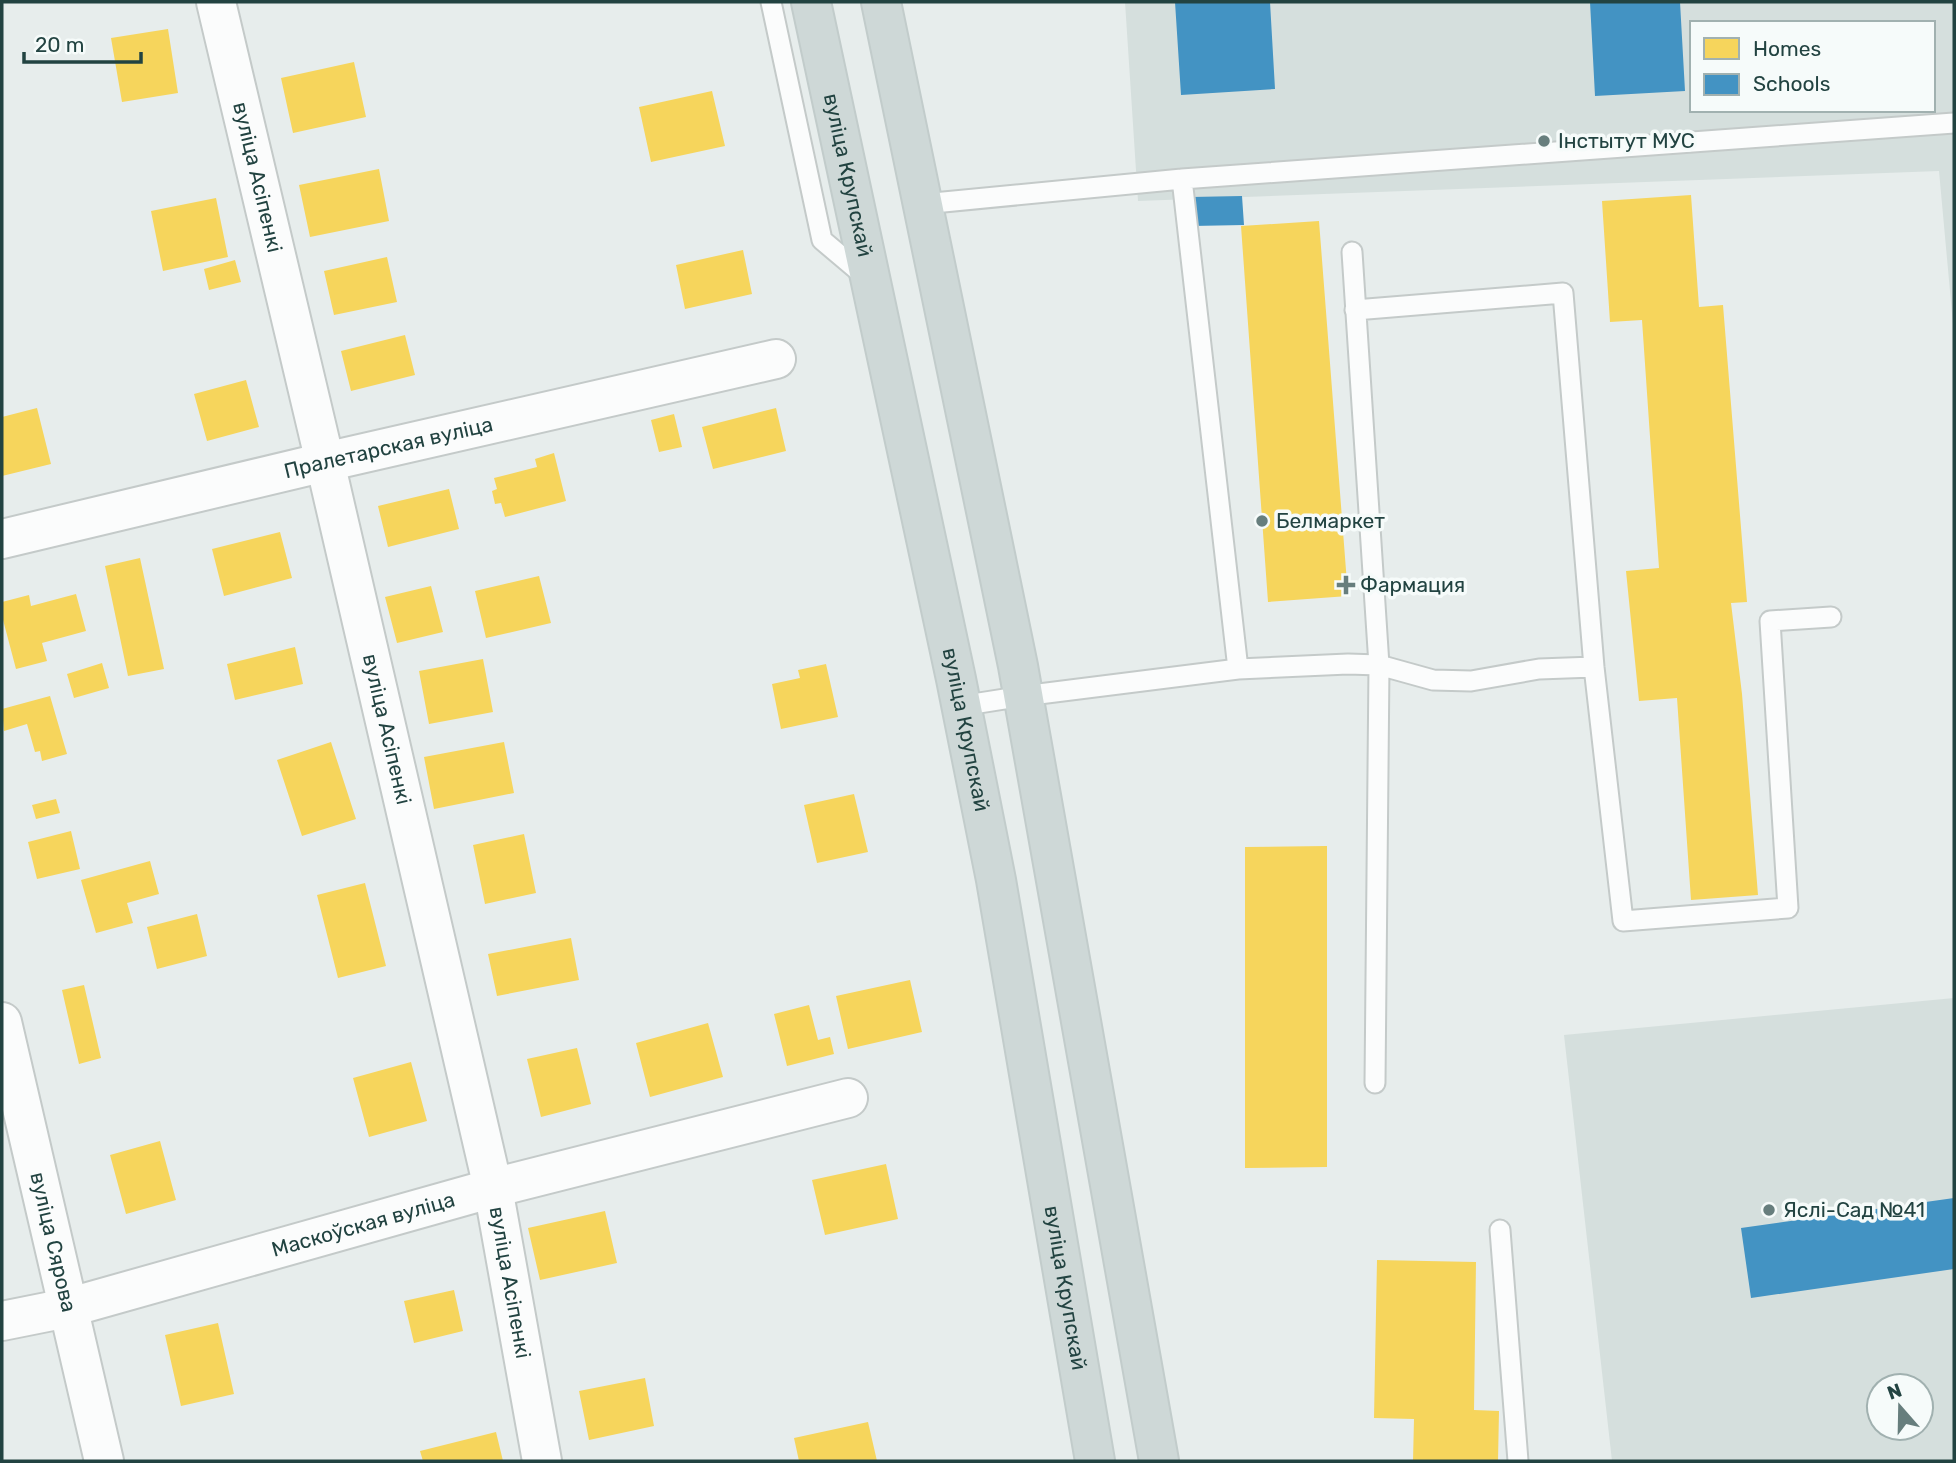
<svg xmlns="http://www.w3.org/2000/svg" width="1956" height="1463" font-family="Rubik,sans-serif">
<style>
.built{fill:#d5dfdd;fill-rule:evenodd}
.homes{fill:#f6d55c}
.schools{fill:#4393c3}
.lines{fill:none;stroke-linecap:round;stroke-linejoin:round}
.lane-casing{stroke:#c4cac9;stroke-width:23}
.street-casing{stroke:#c4cac9;stroke-width:42}
.primary-casing{stroke:#c2cccb;stroke-width:42}
.lane{stroke:#fbfcfc;stroke-width:19}
.street{stroke:#fbfcfc;stroke-width:38}
.primary{stroke:#ced8d7;stroke-width:38}
.poi-dot{fill:#677e7d;stroke:#f6fbfa;stroke-width:2.5}
.labels{text-anchor:middle;stroke-width:7;stroke-linejoin:round;paint-order:stroke}
.poi-label{font-size:21px;fill:#224341;stroke:#f6fbfa;text-anchor:start}
.street-label{font-size:21px;fill:#224341;stroke:#f6fbfa}
</style>
<rect width="100%" height="100%" fill="#e7edec"/>
<path class="built" d="M1125,2h829v333l-15,-164 -801,30zM1692,23h241v87h-241z
M1954,998v463h-342l-48,-426zM1879,1386h42v42h-42z"/>
<path class="homes" d="M168,29l10,64 -56,9 -11,-64z
M354,62l12,55 -73,16 -12,-55z
M712,91l13,55 -74,16 -12,-55z
M379,169l10,52 -79,16 -11,-52z
M1691,195l8,112 24,-2 24,297 -16,1 11,91 16,201 -67,5 -14,-202 -38,3 -13,-130 33,-3 -17,-248 -32,2 -8,-121z
M216,198l12,59 -65,14 -12,-60z
M1319,221l29,375 -80,6 -27,-376z
M743,250l9,44 -67,15 -9,-44z
M387,257l10,45 -63,13 -10,-44z
M235,260l6,22 -32,8 -5,-21z
M405,335l10,40 -64,16 -10,-40z
M246,380l13,47 -52,14 -13,-47z
M37,408l14,56 -49,12v-59z
M776,408l10,43 -73,18 -11,-42z
M674,414l8,33 -23,5 -8,-32z
M554,453l12,48 -61,16 -4,-14 -6,1 -3,-13 5,-2 -3,-11 43,-11 -2,-8z
M449,489l10,40 -71,18 -10,-41z
M280,532l12,46 -68,18 -12,-47z
M140,558l24,111 -36,7 -23,-110z
M539,576l12,47 -65,15 -11,-47z
M431,586l12,46 -46,11 -12,-46z
M76,594l10,37 -44,12 5,18 -31,8 -14,-53v-14l27,-7 2,11z
M295,647l8,37 -68,16 -8,-36z
M483,659l10,53 -64,12 -10,-53z
M102,663l7,25 -35,10 -7,-24z
M826,664l12,53 -57,12 -9,-45 28,-6 -2,-8z
M50,696l17,58 -25,7 -2,-10 -5,1 -8,-28 -23,7 -2,-22z
M331,742l25,77 -54,17 -25,-76z
M504,742l10,51 -80,16 -10,-52z
M854,794l14,58 -51,11 -13,-58z
M56,799l4,14 -24,6 -4,-14z
M71,831l9,38 -43,10 -9,-37z
M524,834l12,59 -51,11 -12,-59z
M1327,846v321l-82,1v-321z
M150,861l9,33 -32,9 6,20 -37,10 -15,-53z
M365,883l21,83 -48,12 -21,-83z
M197,914l10,42 -50,13 -10,-42z
M571,938l8,42 -82,16 -9,-42z
M910,980l12,52 -74,17 -12,-53z
M84,985l17,73 -22,6 -17,-74z
M809,1005l9,35 12,-3 4,17 -47,12 -13,-52z
M708,1023l15,54 -73,20 -14,-54z
M577,1048l14,56 -50,13 -14,-58z
M411,1062l16,59 -58,16 -16,-59z
M160,1141l16,59 -50,14 -16,-59z
M886,1164l12,55 -73,16 -13,-55z
M605,1211l12,52 -77,17 -12,-52z
M1377,1260l99,2 -2,148 25,1 -1,50h-85l1,-42 -40,-1z
M454,1290l9,41 -49,12 -10,-42z
M218,1323l16,71 -53,12 -16,-71z
M645,1378l9,48 -65,14 -10,-49z
M868,1422l9,39h-78l-5,-23z
M496,1432l7,29h-80l-3,-10z"/>
<path class="schools" d="M1175,2h95l5,87 -94,6z
M1590,2h90l5,89 -90,5z
M1242,196l2,29 -52,1 -1,-29z
M1954,1198v71l-203,29 -10,-70z"/>
<g class="lines">
<g class="lane-casing">
<path id="lane" d="M771,2l51,238 45,38
M1182,179l56,490
M923,204l259,-25 772,-56
M1352,252l27,413 -4,418
M1355,310l208,-17 31,374 29,254 165,-13 -18,-287 61,-4
M960,706l63,-10 215,-27 110,-5 31,1 54,15 38,1 68,-12 55,-2
M1500,1230l18,231"/>
</g>
<g class="street-casing">
<g id="street">
<path id="s1" d="M216,2l109,460 168,726 49,273"/>
<path id="s2" d="M2,539l323,-77 451,-103"/>
<path id="s3" d="M2,1022l102,439"/>
<path id="s4" d="M2,1321l65,-13 426,-120 355,-90"/>
</g>
</g>
<g class="primary-casing">
<g id="primary">
<path id="s5" d="M811,2l145,677 40,201 99,581"/>
<path d="M881,2l137,664 141,795"/>
</g>
</g>
<use href="#lane" class="lane"/>
<use href="#street" class="street"/>
<use href="#primary" class="primary"/>
</g>
<g class="poi-dot">
<circle cx="1544" cy="141" r="7"/>
<circle cx="1262" cy="521" r="7"/>
<path d="M1342.5 574.5h7v7h7v7h-7v7h-7v-7h-7v-7h7z"/>
<circle cx="1769" cy="1210" r="7"/>
</g>
<g class="labels">
<g class="poi-label">
<text x="1558" y="148">Інстытут МУС</text>
<text x="1276" y="528">Белмаркет</text>
<text x="1360" y="592">Фармация</text>
<text x="1783" y="1217">Яслі-Сад №41</text>
</g>
<g class="street-label">
<text dy="7" stroke="none"><textPath href="#s5" startOffset="177">вуліца Крупскай</textPath></text>
<text dy="7" stroke="none"><textPath href="#s1" startOffset="180">вуліца Асіпенкі</textPath></text>
<text dy="7" stroke="none"><textPath href="#s2" startOffset="397">Пралетарская вуліца</textPath></text>
<text dy="7" stroke="none"><textPath href="#s5" startOffset="744">вуліца Крупскай</textPath></text>
<text dy="7" stroke="none"><textPath href="#s1" startOffset="747">вуліца Асіпенкі</textPath></text>
<text dy="7" stroke="none"><textPath href="#s4" startOffset="374">Маскоўская вуліца</textPath></text>
<text dy="7" stroke="none"><textPath href="#s3" startOffset="226">вуліца Сярова</textPath></text>
<text dy="7" stroke="none"><textPath href="#s1" startOffset="1314">вуліца Асіпенкі</textPath></text>
<text dy="7" stroke="none"><textPath href="#s5" startOffset="1311">вуліца Крупскай</textPath></text>
</g>
</g>
<rect width="1956" height="1463" fill="none" stroke="#224341" stroke-width="7"/>
<rect x="1690" y="21" width="245" height="91" fill="#f6fbfa" stroke="#a1b1b0" stroke-width="2"/>
<rect x="1704" y="38" width="35" height="21" fill="#f6d55c" stroke="#a1b1b0" stroke-width="2"/>
<text x="1753" y="56" font-size="21" fill="#224341">Homes</text>
<rect x="1704" y="74" width="35" height="21" fill="#4393c3" stroke="#a1b1b0" stroke-width="2"/>
<text x="1753" y="91" font-size="21" fill="#224341">Schools</text>
<g transform="translate(1900 1407) rotate(340)"><circle r="33" fill="#f6fbfa" stroke="#a1b1b0" stroke-width="2"/>
<path d="M0-5L12 26L0 18L-12 26Z" fill="#677e7d"/>
<text y="-10" font-size="19" font-weight="bold" text-anchor="middle" fill="#224341">N</text>
</g>
<path d="M24 52v10h117v-10" fill="none" stroke="#224341" stroke-width="3.5"/>
<text x="35" y="52" font-size="21" fill="#224341" stroke="#f6fbfa" stroke-width="5" paint-order="stroke">20 m</text>
</svg>
